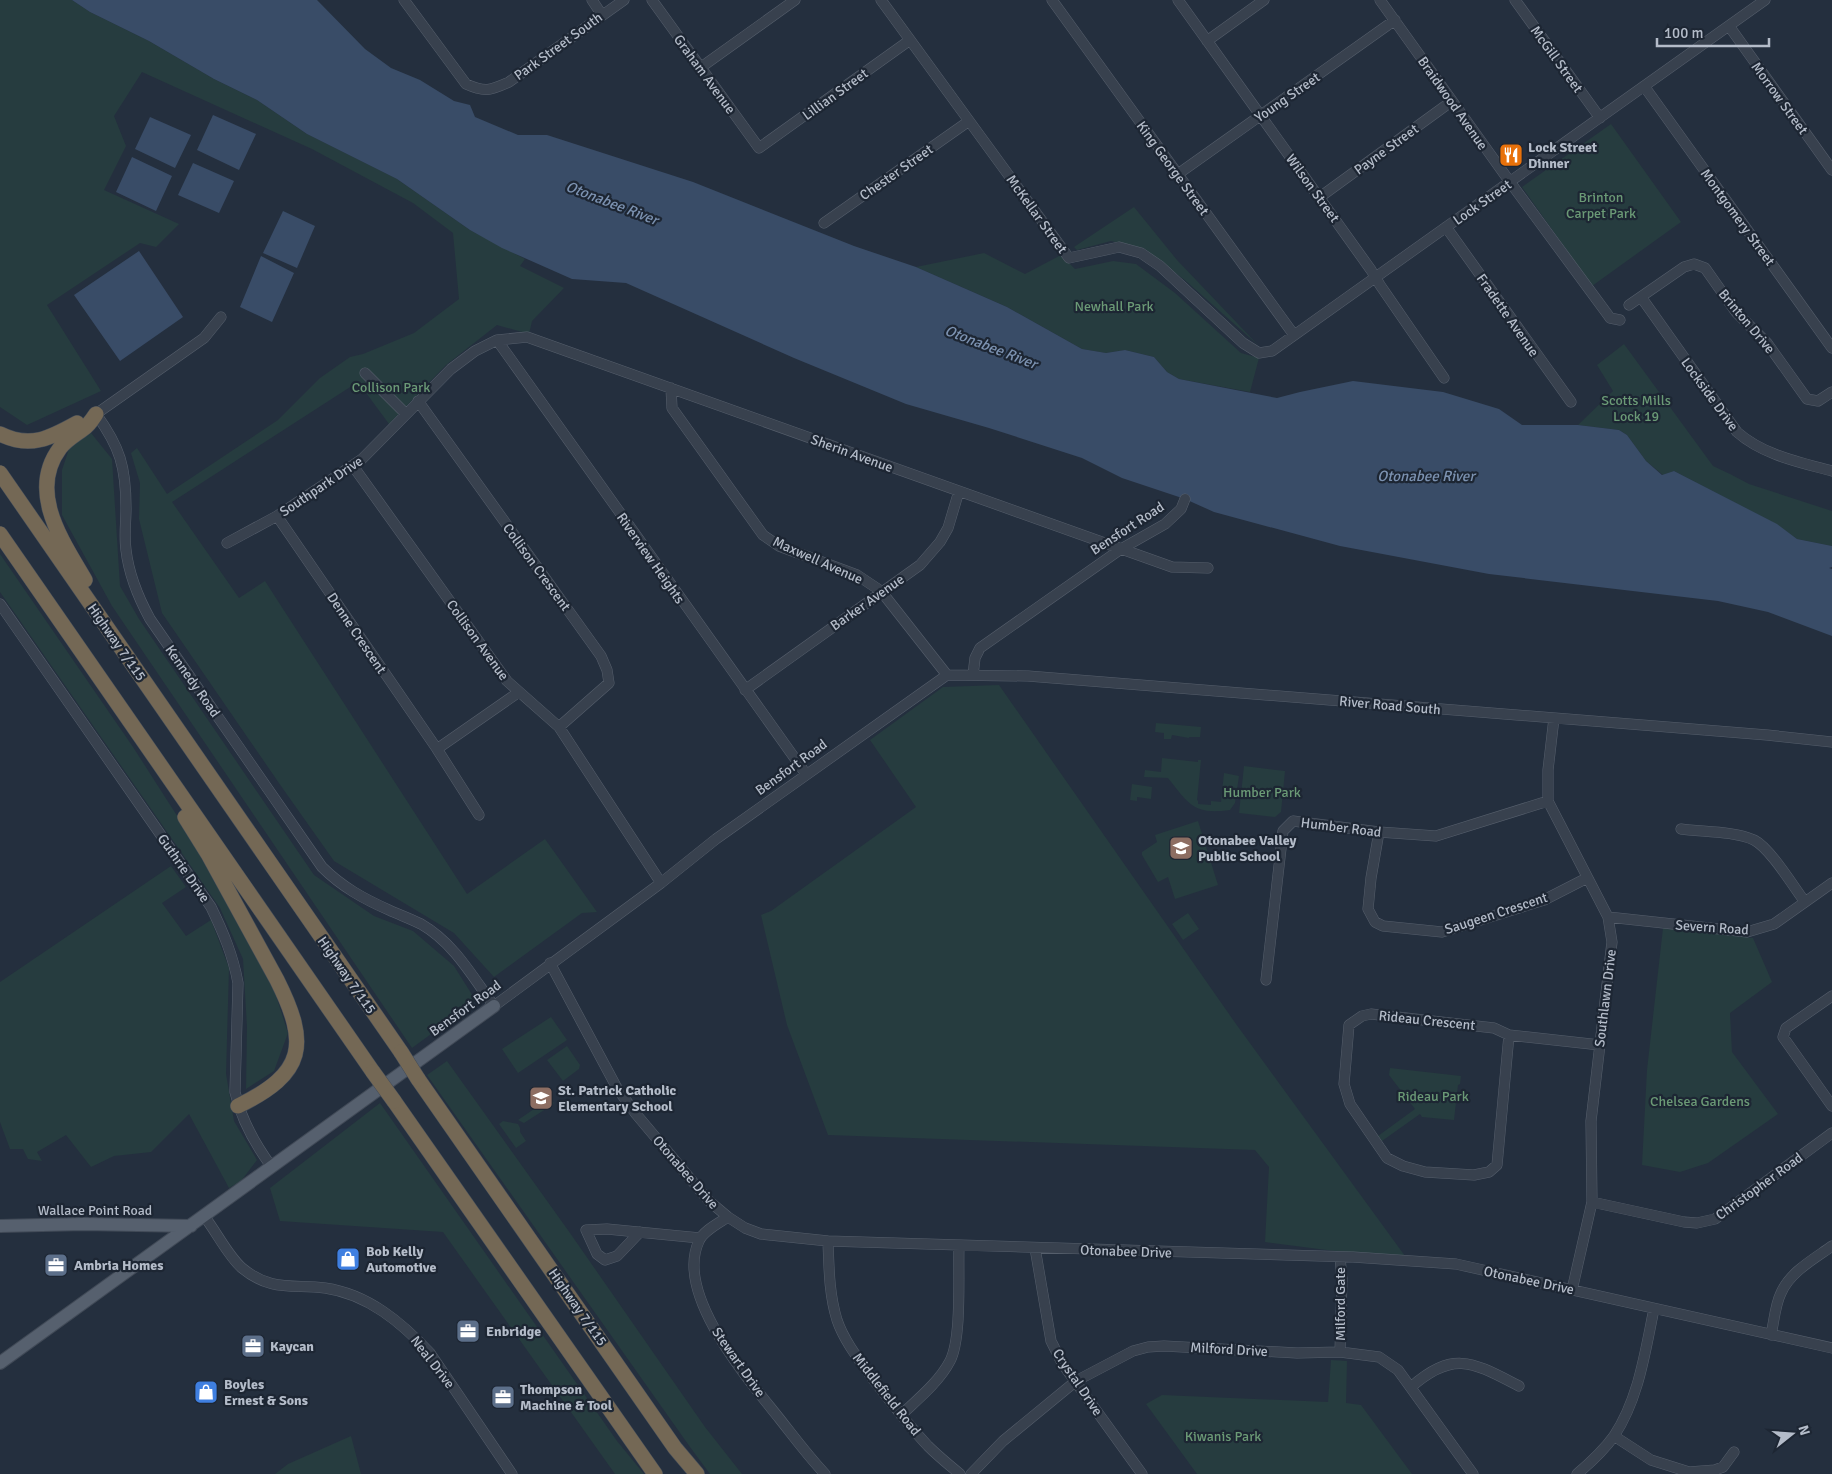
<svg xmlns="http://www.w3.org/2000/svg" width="1832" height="1474" font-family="Signika,sans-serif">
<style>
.green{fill:#263c3f}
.water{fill:#394c67}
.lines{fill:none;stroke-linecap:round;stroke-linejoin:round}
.minor-casing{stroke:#565f6c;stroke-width:11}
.major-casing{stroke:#414a57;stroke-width:14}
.highway-casing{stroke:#434c59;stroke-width:16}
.minor{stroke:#38414e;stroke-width:10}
.major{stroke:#56606e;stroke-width:12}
.highway{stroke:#746855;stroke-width:15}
.highway-bridge-casing{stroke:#434c59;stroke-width:16;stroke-linecap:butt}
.highway-bridge{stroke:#746855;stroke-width:15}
.labels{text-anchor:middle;stroke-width:4.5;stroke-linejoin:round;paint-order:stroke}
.street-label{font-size:14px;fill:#b4bcc9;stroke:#1d2633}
.poi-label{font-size:14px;font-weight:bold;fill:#b4bcc9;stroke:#1d2633;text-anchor:start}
.park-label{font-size:14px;fill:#6b9a76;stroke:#1d2633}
.water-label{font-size:15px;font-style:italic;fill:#7c92b1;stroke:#1d2633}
</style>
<rect width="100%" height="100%" fill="#242f3e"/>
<path class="green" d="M0,0h72l18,12 59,29 65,38 43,21 50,34 90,45 73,51 55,29 -5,7 44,22 -32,33 -3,13 -32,-9 -51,40 -57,59 -31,-42 -186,120 67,96 26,-17 202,313 78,-55 52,73 -15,1 -88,64 -40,-44 -120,-72 -53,-75 -119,-173 -23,-94 1,-36 -9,-30 6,-5 30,46 111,-74 42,-42 30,-21 13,-3 51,-21 45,-34 -6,-66 -40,-30 -101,-54 -170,-77 -28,44 12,30 -22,44 75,34 -23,23 -16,-4 -93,62 54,86 -74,34 -27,-18z
M1611,124l70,98 -89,64 -70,-99z
M1134,207l43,53 81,85 -71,-63 -42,-33 -34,-8 -34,9 -3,-3z
M984,253l41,21 36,-19 14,14 38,-8 23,3 39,29 66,60 18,5 -9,34 -71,-13 -12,-7 -13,-15 -29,-7 -19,3 -24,-4 -75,-42 -91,-40z
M1624,344l89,122 17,8 19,10 83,27v35l-35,-7 -21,-15 -102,-53 -11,4 -17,-14 -19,-26 -8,-5 -41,-5 35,-34 -16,-26z
M91,433l21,26 8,127 19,33 175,256 60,41 39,15 41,35 22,35 -64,47 -300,-442 -50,-91v-45l8,-24z
M0,554l133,193 50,78 90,161 15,47 -14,38 -28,18 1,-62 -4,-68 -23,-51 -220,-316z
M999,685l237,339 169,232 -47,-2 -93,-12 4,-75 -14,-17 -427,-15 -41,-110 -26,-110 10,-4 145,-104 -46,-67 73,-53z
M1156,723l45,4 -1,10h-11v1l-17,-3 -1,4h-7v-6l-9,-1z
M1162,758l36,4v-2h3l-4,40 1,1v3l13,1v-4l10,1 3,-29 15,3 -4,27 -5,7c-37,5 -41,-6 -62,-32l-24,-1 1,-7 16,2z
M1244,766l41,5 -4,41 -6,5 -36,-4z
M1132,784l20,3 -1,12 -14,-2v4l-7,-1z
M1198,821l20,64 -43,14 -7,-22 -10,5 -16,-27v-3l15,-10 -2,-7z
M171,866l15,21 -24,16 24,33 25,-16 18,48 -3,106 8,47 23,39 -16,21 -12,7 -40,-74 -38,38 -37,4 -23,11 -25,-32 -29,17 5,9 -14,-2 -5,-10h-13l-10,-27v-140z
M1188,913l11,16 -16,11 -11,-16z
M1663,928l90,10 19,44 -42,31 2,39 46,62 -70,49 -28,9 -38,-7 5,-95z
M551,1017l16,23 -49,33 -16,-24z
M567,1046l13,19 -1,4 -16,12 -16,-21z
M447,1061l123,172 135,194 37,47h-32l-20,-27 -263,-372z
M1390,1068l71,8 -1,8 -2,1 -4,35 -32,-3 -2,-3 -38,27 -4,-5 37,-27 -26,-34z
M549,1097l5,6 -2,2 -28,18 -6,-3 16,-11 -1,-2z
M380,1103l237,338 27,33h-29l-172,-242 -163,-11 -10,-33z
M503,1121l15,3 2,4v4l6,9 -10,7 -17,-24z
M1331,1360l16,1 -1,42 15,2 51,69h-215l-51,-70 16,-9 166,7z
M351,1436l10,38h-86l13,-10z"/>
<path class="water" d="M72,0h245l48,49 26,19 29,12 34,21 16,4 5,12 43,18h29l146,47 161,64 62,21 91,40 75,42 24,4 19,-3 29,7 13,15 12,7 98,19 23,-6 53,-11 90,11 56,17 23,16h56l41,5 8,5 19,26 16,14 12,-4 103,53 20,15 35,7v21l-3,1 3,1v67l-64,-24 -50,-11 -229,-27 -149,-28 -126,-34 -29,-13 -63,-21 -40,-20 -93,-30 -83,-24 -112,-46 -168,-75 -54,-4 -70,-31 -32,-18 -73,-51 -90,-45 -50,-34 -43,-21 -65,-38 -59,-29z
M213,115l43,19 -17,36 -42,-20z
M150,117l41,18 -16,33 -40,-19z
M132,157l40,19 -16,35 -40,-19z
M193,163l41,18 -15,32 -41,-18z
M283,211l32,15 -18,42 -34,-15z
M139,251l44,66 -63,44 -46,-66z
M261,256l33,17 -22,49 -32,-15z"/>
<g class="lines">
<g class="minor-casing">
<path id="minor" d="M404,0l62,84c20,9 25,6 43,-2l115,-82
M592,0l10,15
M652,0l107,148 151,-108
M881,0l188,258 50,-11 22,6 19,13 83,77 16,10 13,-2 493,-351
M1052,0l242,335
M1178,0l193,270 9,15 64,93
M1380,0l130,182 98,133 2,3 10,2
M1515,0l85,118
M1729,26l103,144
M1207,41l57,-41
M700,68l95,-68
M1644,86l188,262
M1178,174l217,-154
M1320,197l132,-96
M824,223l145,-102
M1446,227l125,175
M1641,297l96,135c26,23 62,30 95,39
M1629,305l55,-38 10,-3 11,4 31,44 31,31 40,56 11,2 14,-9
M221,317l-17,21 -108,76c24,33 30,53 30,94 0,14 -2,28 0,42 3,26 12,47 24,69l172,248c20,20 42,32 67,43 11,5 22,9 32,14 33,19 51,52 73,82l167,-123 55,-44 231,-164
M497,340l309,434
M365,373l41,41
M671,388l1,20 91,127 16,11 78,29 24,16 66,84
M418,401l183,255 6,14 2,13 -50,44
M353,466l154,215 52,46 102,156
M277,516l160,233 42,66
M227,543l50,-27 85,-57 89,-90 24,-18 22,-11 30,-3 645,230 36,1
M0,604l211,303c12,25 22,48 27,76l-3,109c6,27 20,52 36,74
M947,675l81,1 739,59 65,7
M973,675l2,-17 5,-10 141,-99 44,-25 16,-15 4,-10
M745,690l175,-125 20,-23 8,-14 11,-37
M1554,718l-6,52v31l60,116 4,25 -21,179 1,81 -20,88
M437,749l82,-57
M1681,829c22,3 53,2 73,11 16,8 39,46 51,62
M1379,832l-8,46 -3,31 7,13 8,4 59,6 102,-32 43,-22
M1608,917l139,15 27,-8 58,-41
M550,963l67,125 19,26 73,87 19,16 17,11 16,6 67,7 525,16 103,7 376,84
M1266,980l17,-149 10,-10 86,11 57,4 112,-35
M1832,996l-46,32 -3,9 49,69
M1509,1035l-12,130 -8,7 -15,3 -49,-3 -22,-6 -16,-8 -37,-54 -6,-20 5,-59 13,-9 9,-2 123,14 15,7 91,10
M1592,1202l92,20 13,1 18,-4 117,-86
M204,1216c12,15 24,40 38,52 29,24 51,16 83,20 43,6 77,35 105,65l82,121
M728,1217c-9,6 -25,14 -29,24 -25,53 49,138 80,177 15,19 29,38 46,56
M640,1232l-23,24 -12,4 -8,-6 -11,-24 21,-1 93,9
M828,1241c1,27 1,53 9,79 7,21 23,41 36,59 18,23 35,46 55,67 10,10 21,19 32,28
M1035,1248l16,93 11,22 80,111
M1771,1335c3,-13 4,-30 10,-42 9,-21 33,-34 51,-47
M1340,1352l2,-73 -2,-22
M1411,1387c43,-38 63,-24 108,-1
M901,1415c17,-16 38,-33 49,-54 12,-23 8,-87 9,-115
M1614,1436l37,24 38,12 26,-2 8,-3 11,-15
M971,1474l32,-33 73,-60 57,-30 15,-4 16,-1 133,7 43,-1 39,5 19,13 75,104
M1577,1474c13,-11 27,-24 37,-38 25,-38 31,-84 40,-127"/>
</g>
<g class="major-casing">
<path id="major" d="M0,1226l84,-2 107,2
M0,1363l494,-357"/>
</g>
<g class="highway-casing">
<path id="highway" d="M0,434c30,15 50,4 77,-11
M0,473l401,579
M0,534l373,538
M85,580c-22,-38 -58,-88 -25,-132 6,-8 15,-13 23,-19 6,-4 9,-9 13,-15
M185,817l23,37 69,126c32,64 29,93 -39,126
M418,1079l257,369 22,26
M394,1101l261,373"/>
</g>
<use href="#minor" class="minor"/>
<use href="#major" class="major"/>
<use href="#highway" class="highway"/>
<g class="highway-bridge-casing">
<path id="highway-bridge" d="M401,1052l17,27
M373,1072l21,29"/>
</g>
<use href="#highway-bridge" class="highway-bridge"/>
</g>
<defs>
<g id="restaurant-square" transform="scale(1.25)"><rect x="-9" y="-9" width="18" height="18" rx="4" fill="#e8710a" stroke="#1d2633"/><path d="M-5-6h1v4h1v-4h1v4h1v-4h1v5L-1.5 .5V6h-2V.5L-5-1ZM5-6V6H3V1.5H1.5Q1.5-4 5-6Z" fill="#fff"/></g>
<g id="school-square" transform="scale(1.25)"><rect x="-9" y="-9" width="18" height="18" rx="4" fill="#8d6e63" stroke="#1d2633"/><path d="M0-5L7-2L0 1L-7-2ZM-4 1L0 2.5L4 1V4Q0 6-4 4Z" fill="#fff"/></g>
<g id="shop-square" transform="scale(1.25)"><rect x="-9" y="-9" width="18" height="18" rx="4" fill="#3f7fe0" stroke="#1d2633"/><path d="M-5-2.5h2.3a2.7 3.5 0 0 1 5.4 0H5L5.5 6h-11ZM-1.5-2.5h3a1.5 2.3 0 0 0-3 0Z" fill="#fff"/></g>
<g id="office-square" transform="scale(1.25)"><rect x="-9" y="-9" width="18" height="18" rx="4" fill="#5c6f8a" stroke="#1d2633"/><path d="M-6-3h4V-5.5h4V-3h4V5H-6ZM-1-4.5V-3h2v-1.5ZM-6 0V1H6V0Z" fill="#fff"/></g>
</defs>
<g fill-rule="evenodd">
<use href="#restaurant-square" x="1511" y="155"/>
<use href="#school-square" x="1181" y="848"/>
<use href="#school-square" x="541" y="1098"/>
<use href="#shop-square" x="348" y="1259"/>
<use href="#office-square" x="56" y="1265"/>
<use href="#office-square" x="468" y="1331"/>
<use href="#office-square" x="253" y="1346"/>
<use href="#shop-square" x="206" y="1392"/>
<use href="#office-square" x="503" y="1397"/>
</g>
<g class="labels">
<g class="street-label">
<text transform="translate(558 46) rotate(-36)" y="5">Park Street South</text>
<text transform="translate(1557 59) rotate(54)" y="5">McGill Street</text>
<text transform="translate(705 74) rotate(54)" y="5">Graham Avenue</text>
<text transform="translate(835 94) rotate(-36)" y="5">Lillian Street</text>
<text transform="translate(1287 97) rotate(-35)" y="5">Young Street</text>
<text transform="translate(1780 98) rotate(54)" y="5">Morrow Street</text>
<text transform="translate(1453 103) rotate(55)" y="5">Braidwood Avenue</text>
<text transform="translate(1386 149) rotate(-36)" y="5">Payne Street</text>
<text transform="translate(1173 168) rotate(54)" y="5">King George Street</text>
<text transform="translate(896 172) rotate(-35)" y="5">Chester Street</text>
<text transform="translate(1313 188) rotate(54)" y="5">Wilson Street</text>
<text transform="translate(1482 202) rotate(-35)" y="5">Lock Street</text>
<text transform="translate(1037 214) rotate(54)" y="5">McKellar Street</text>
<text transform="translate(1738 217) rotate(54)" y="5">Montgomery Street</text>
<text transform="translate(1508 315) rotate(55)" y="5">Fradette Avenue</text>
<text transform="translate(1747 321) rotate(50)" y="5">Brinton Drive</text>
<text transform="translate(1710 394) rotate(54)" y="5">Lockside Drive</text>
<text transform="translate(852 453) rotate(20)" y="5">Sherin Avenue</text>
<text transform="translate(321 486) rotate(-34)" y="5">Southpark Drive</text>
<text transform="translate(1127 528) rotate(-33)" y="5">Bensfort Road</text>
<text transform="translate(651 558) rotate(55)" y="5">Riverview Heights</text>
<text transform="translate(818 560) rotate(24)" y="5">Maxwell Avenue</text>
<text transform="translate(537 567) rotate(54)" y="5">Collison Crescent</text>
<text transform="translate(867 602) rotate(-35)" y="5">Barker Avenue</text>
<text transform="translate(357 633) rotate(56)" y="5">Denne Crescent</text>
<text transform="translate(478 640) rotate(54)" y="5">Collison Avenue</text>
<text transform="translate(117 642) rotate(55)" y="5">Highway 7/115</text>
<text transform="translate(193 681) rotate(55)" y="5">Kennedy Road</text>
<text transform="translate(1390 705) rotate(5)" y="5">River Road South</text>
<text transform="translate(791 767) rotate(-36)" y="5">Bensfort Road</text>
<text transform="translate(1341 827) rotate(7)" y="5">Humber Road</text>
<text transform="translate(184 868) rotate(55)" y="5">Guthrie Drive</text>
<text transform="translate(1496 913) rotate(-18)" y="5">Saugeen Crescent</text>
<text transform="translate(1712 927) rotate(4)" y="5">Severn Road</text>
<text transform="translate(347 975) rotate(55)" y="5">Highway 7/115</text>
<text transform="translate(1605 998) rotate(-83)" y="5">Southlawn Drive</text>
<text transform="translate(465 1008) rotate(-36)" y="5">Bensfort Road</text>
<text transform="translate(1427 1020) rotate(6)" y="5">Rideau Crescent</text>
<text transform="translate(686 1172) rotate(49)" y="5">Otonabee Drive</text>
<text transform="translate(1759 1186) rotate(-36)" y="5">Christopher Road</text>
<text x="95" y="1215">Wallace Point Road</text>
<text transform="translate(1126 1251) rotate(2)" y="5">Otonabee Drive</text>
<text transform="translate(1529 1280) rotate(12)" y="5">Otonabee Drive</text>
<text transform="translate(1340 1304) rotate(-90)" y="5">Milford Gate</text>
<text transform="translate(578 1307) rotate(55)" y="5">Highway 7/115</text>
<text transform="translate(1229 1349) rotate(3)" y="5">Milford Drive</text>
<text transform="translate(433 1362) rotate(52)" y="5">Neal Drive</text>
<text transform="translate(739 1362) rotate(55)" y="5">Stewart Drive</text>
<text transform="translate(1078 1382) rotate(56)" y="5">Crystal Drive</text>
<text transform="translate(887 1394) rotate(52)" y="5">Middlefield Road</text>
</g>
<g class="poi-label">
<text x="1528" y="152">Lock Street<tspan x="1528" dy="16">Dinner</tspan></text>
<text x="1198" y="845">Otonabee Valley<tspan x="1198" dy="16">Public School</tspan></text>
<text x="558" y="1095">St. Patrick Catholic<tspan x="558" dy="16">Elementary School</tspan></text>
<text x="366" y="1256">Bob Kelly<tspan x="366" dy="16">Automotive</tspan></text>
<text x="74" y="1270">Ambria Homes</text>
<text x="486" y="1336">Enbridge</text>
<text x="270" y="1351">Kaycan</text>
<text x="224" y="1389">Boyles<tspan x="224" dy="16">Ernest &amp; Sons</tspan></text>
<text x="520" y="1394">Thompson<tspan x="520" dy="16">Machine &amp; Tool</tspan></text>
</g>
<g class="park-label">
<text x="1601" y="202">Brinton<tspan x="1601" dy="16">Carpet Park</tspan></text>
<text x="1114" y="311">Newhall Park</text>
<text x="391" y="392">Collison Park</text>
<text x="1636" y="405">Scotts Mills<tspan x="1636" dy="16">Lock 19</tspan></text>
<text x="1262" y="797">Humber Park</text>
<text x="1433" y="1101">Rideau Park</text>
<text x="1700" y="1106">Chelsea Gardens</text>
<text x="1223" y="1441">Kiwanis Park</text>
</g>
<g class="water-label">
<text transform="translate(612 203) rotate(21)" y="5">Otonabee River</text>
<text transform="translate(991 347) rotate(21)" y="5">Otonabee River</text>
<text x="1426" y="481">Otonabee River</text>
</g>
</g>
<g transform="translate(1792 1434) rotate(73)" stroke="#1d2633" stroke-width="4" paint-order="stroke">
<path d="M0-4L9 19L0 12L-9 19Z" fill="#b4bcc9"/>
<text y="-8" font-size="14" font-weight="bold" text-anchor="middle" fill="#b4bcc9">N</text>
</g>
<path d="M1657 38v8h112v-8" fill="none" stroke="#b4bcc9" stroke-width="2.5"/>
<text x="1664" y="38" font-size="15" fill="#b4bcc9" stroke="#1d2633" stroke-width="4" paint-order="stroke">100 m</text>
</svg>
